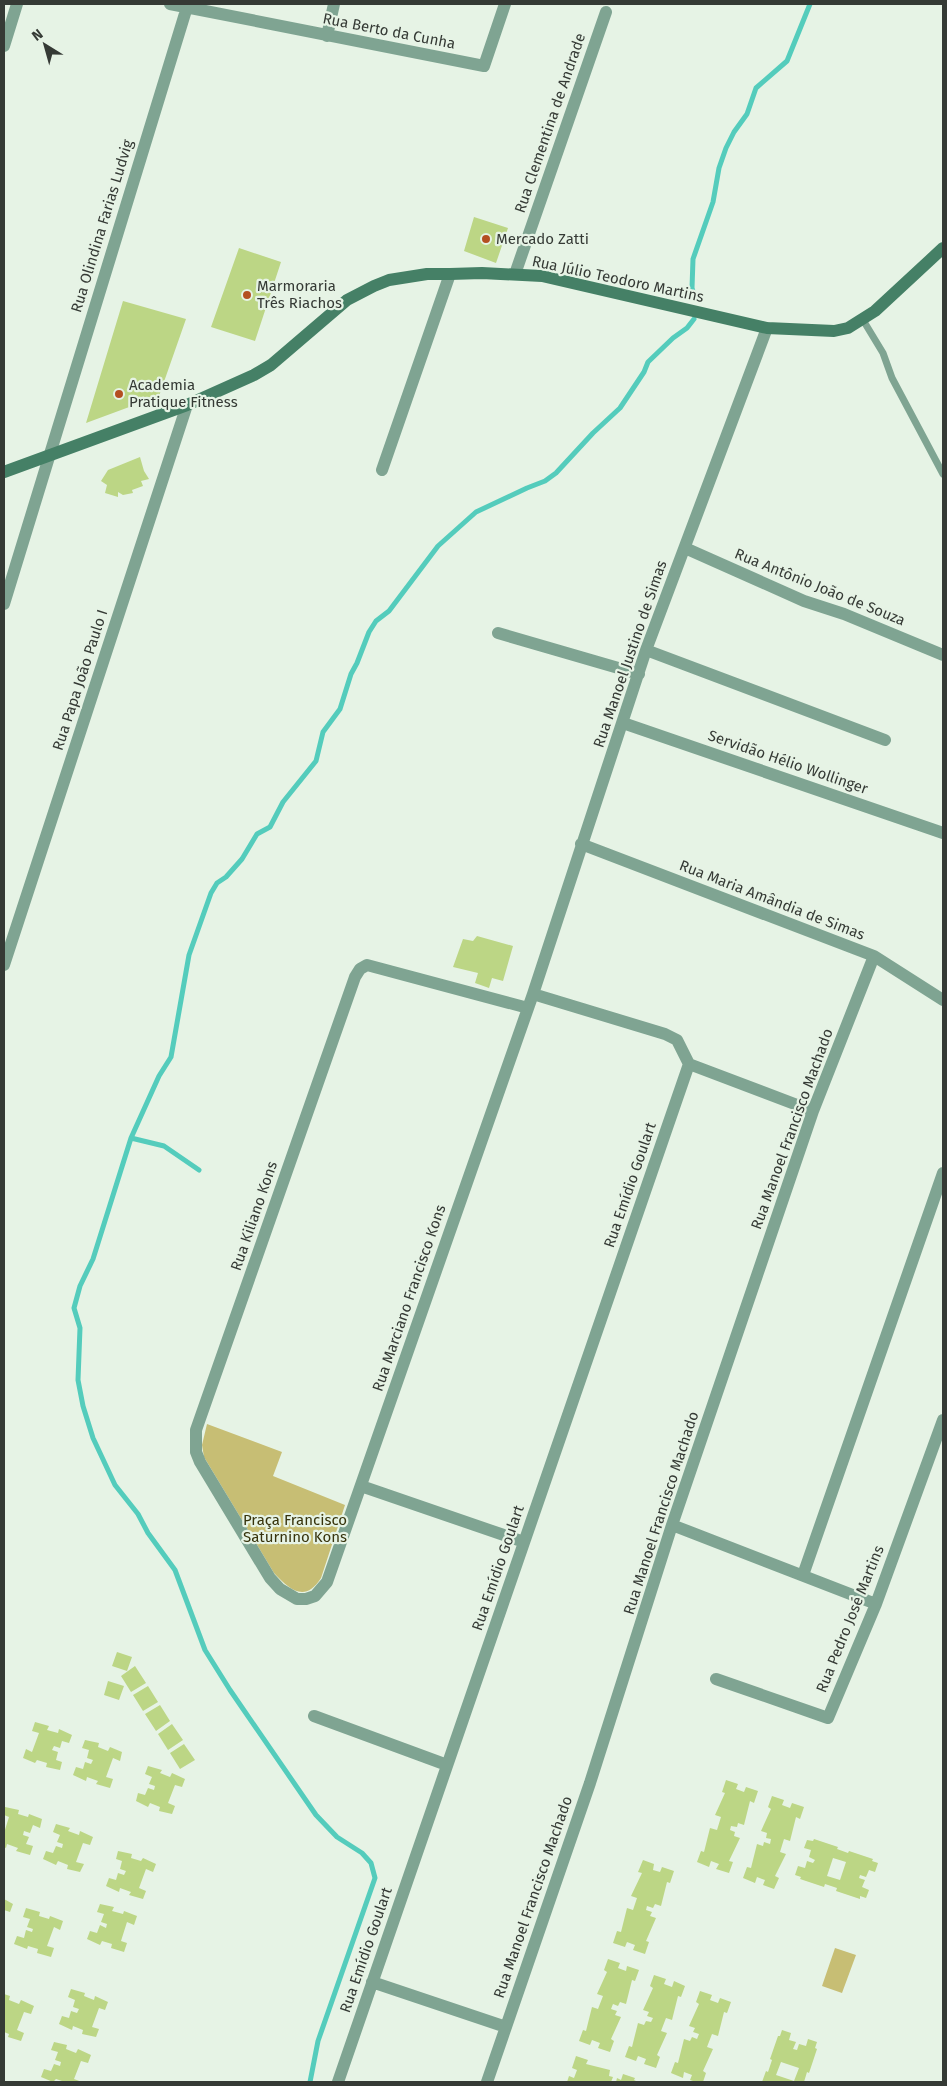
<svg xmlns="http://www.w3.org/2000/svg" width="947" height="2086" font-family="'Fira Sans',sans-serif">
<style>
.green{fill:#c7be74}
.lines{fill:none;stroke-linecap:round;stroke-linejoin:round}
.stream{stroke:#54ccbc;stroke-width:5}
.building{fill:#bcd685;fill-rule:evenodd}
.lane{stroke:#7fa492;stroke-width:7}
.street{stroke:#7fa492;stroke-width:12}
.secondary{stroke:#458066;stroke-width:12}
.poi-dot{fill:#b44f21;stroke:#e6f3e5;stroke-width:2}
.labels{text-anchor:middle;stroke-width:4.5;stroke-linejoin:round;paint-order:stroke}
.street-label{font-size:15px;fill:#353a35;stroke:#e6f3e5}
.poi-label{font-size:15px;fill:#353a35;stroke:#e6f3e5;text-anchor:start}
.park-label{font-size:15px;fill:#37330c;stroke:#e6f3e5}
</style>
<rect width="100%" height="100%" fill="#e6f3e5"/>
<path class="green" d="M207,1424l75,28 -9,24 72,29 -24,73c-16,25 -31,12 -47,-5l-70,-116 -2,-12z
M835,1948l21,7 -14,38 -20,-7z"/>
<g class="lines">
<path class="stream" d="M695,298l-3,-10 1,-29 20,-57 6,-34 7,-20 8,-16 13,-18 9,-26 31,-27 23,-57
M131,1138l33,8 35,24
M310,2082l8,-41 57,-163 -4,-15 -9,-10 -25,-16 -21,-22 -86,-125 -25,-40 -30,-80 -27,-37 -10,-19 -23,-29 -22,-47 -10,-32 -5,-26 2,-52 -6,-20 6,-22 13,-27 38,-121 28,-62 12,-19 18,-102 22,-62 6,-10 9,-6 16,-18 15,-25 13,-7 13,-25 33,-41 7,-29 17,-23 11,-35 6,-11 12,-31 7,-11 13,-10 49,-65 38,-34 51,-24 18,-7 11,-8 37,-40 27,-25 24,-36 4,-10 25,-24 14,-10 7,-9"/>
</g>
<path class="building" d="M474,217l34,11 -12,35 -32,-12z
M239,248l42,14 -26,79 -44,-14z
M123,301l63,18 -27,77 -73,27z
M140,457l4,14 5,8 -8,2 2,5 -11,4 1,3 -10,2 -5,-3v5l-13,-4 2,-8 -6,-4 7,-11z
M477,936l36,10 -10,35 -11,-3 -3,10 -14,-5 3,-10 -25,-6 10,-28 10,2z
M117,1652l15,5 -5,14 -15,-5z
M135,1666l11,17 -15,9 -10,-16z
M108,1681l16,5 -5,14 -15,-5z
M148,1686l10,16 -15,9 -10,-16z
M160,1705l10,16 -14,10 -11,-17z
M35,1722l14,4 -2,4 11,3 1,-4 13,6 -3,8 -7,-2 -2,7 -6,-2 -2,4 6,2 -2,8 6,2 -2,8 -14,-3 1,-4 -10,-3 -2,3 -12,-5 3,-9 6,3 7,-19 -7,-2z
M172,1724l11,16 -15,10 -10,-16z
M85,1740l14,3 -1,4 10,4 2,-4 12,5 -2,9 -7,-3 -7,19 7,2 -3,9 -14,-4 2,-3 -11,-4 -1,4 -13,-6 3,-8 7,2 2,-7 6,2 2,-4 -6,-2 2,-8 -7,-2z
M184,1744l11,16 -15,9 -10,-16z
M148,1766l14,4 -2,3 10,4 2,-4 13,6 -3,8 -7,-2 -7,18 7,3 -3,8 -13,-3 1,-4 -10,-4 -2,4 -12,-6 2,-8 7,2 3,-7 6,2 1,-4 -6,-2 3,-7 -7,-3z
M726,1780l12,4 -2,5 8,3 2,-5 12,4 -4,12 -4,-2 -6,24 -6,-2 -1,4 -6,-1 -1,4 5,2 -1,4 6,2 -11,23 4,1 -4,11 -13,-4 3,-5 -8,-3 -2,6 -12,-5 4,-11 3,1 6,-24 7,2 4,-13 -6,-2 10,-22 -3,-1z
M772,1796l12,4 -2,5 8,3 2,-5 12,4 -4,12 -4,-2 -6,24 -6,-2 -4,13 6,2 -11,22 4,2 -5,11 -11,-4 2,-5 -8,-3 -2,6 -12,-5 4,-11 4,1 6,-24 6,2 1,-4 6,2 1,-5 -5,-1 1,-5 -6,-2 10,-22 -3,-2z
M5,1807l14,3 -1,4 10,3 1,-3 13,5 -2,9 -7,-3 -3,8 -6,-2 -1,4 6,2 -3,7 7,2 -3,9 -14,-4 2,-3 -11,-4 -1,4 -2,-1v-14l5,-16 -5,-2z
M56,1824l14,4 -2,3 11,4 1,-4 13,6 -3,8 -7,-2 -7,19 8,2 -4,8 -13,-3 1,-4 -10,-4 -2,4 -13,-6 3,-8 7,2 3,-7 6,2 1,-4 -6,-2 3,-7 -7,-3z
M814,1839l24,8 -1,2 11,4 1,-2 24,8 -1,2 6,2 -3,9 -6,-2 -3,7 -6,-2 -1,3 6,2 -3,7 7,3 -3,8 -6,-2v3l-24,-8 1,-3 -12,-4 -1,3 -24,-8 1,-2 -6,-2 3,-9 7,2 2,-7 6,2 2,-3 -6,-3 2,-7 -7,-2 3,-8 6,1zM833,1858l13,4 -6,18 -13,-4z
M118,1851l14,3 -1,4 10,3 2,-3 13,6 -3,8 -7,-3 -7,19 7,3 -3,8 -14,-4 2,-3 -11,-4 -1,4 -13,-6 3,-8 7,2 2,-7 6,2 2,-4 -6,-2 2,-8 -6,-2z
M643,1860l11,4 -1,6 7,2 2,-5 12,4 -4,12 -3,-1 -6,24 -6,-2 -2,4 -6,-2 -1,4 6,2 -2,4 6,2 -10,23 3,1 -4,12 -12,-4 2,-5 -8,-3 -2,5 -12,-4 4,-12 4,1 6,-24 6,2 4,-12 -6,-2 11,-23 -4,-1z
M4,1899l9,5 -3,8 -6,-2z
M100,1904l14,3 -2,4 11,3 1,-3 13,5 -3,9 -7,-3 -6,19 6,2 -3,9 -13,-4 1,-4 -10,-3 -2,4 -13,-6 3,-8 7,2 3,-8 6,3 1,-4 -6,-2 3,-8 -7,-2z
M26,1908l14,4 -1,4 10,3 1,-3 13,5 -3,9 -6,-3 -7,19 7,2 -3,9 -14,-4 1,-4 -10,-3 -1,3 -13,-5 3,-8 7,2 2,-8 6,2 1,-3 -6,-2 3,-8 -7,-2z
M608,1959l12,4 -2,5 8,3 1,-5 12,4 -4,11 -3,-1 -6,24 -6,-2 -2,4 -5,-2 -2,5 6,2 -2,4 6,2 -10,22 3,2 -4,11 -12,-4 2,-5 -8,-3 -2,5 -11,-4 4,-11 3,1 6,-24 6,2 5,-13 -6,-2 10,-22 -3,-2z
M654,1975l12,4 -2,5 8,3 2,-6 11,5 -4,11 -3,-1 -6,24 -6,-2 -5,13 6,2 -10,22 3,2 -4,11 -12,-4 2,-5 -8,-3 -2,5 -11,-4 4,-11 3,1 6,-24 6,2 2,-4 5,1 2,-4 -6,-2 2,-4 -6,-2 10,-22 -3,-2z
M71,1989l14,4 -1,3 10,4 1,-4 13,6 -3,8 -6,-2 -7,19 7,2 -3,8 -14,-3 1,-4 -10,-4 -1,4 -13,-6 3,-8 7,2 2,-7 6,2 2,-4 -6,-2 2,-7 -7,-3z
M700,1991l12,4 -2,5 8,3 2,-5 11,4 -4,11 -3,-1 -6,24 -6,-2 -5,13 6,2 -10,22 3,2 -3,9h-7l-6,-2 2,-5 -8,-3 -1,6 -12,-5 4,-11 3,1 6,-24 6,2 2,-4 5,2 2,-5 -6,-2 2,-4 -6,-2 10,-22 -3,-2z
M4,1994l6,2 -1,4 10,4 2,-4 13,6 -3,8 -7,-2 -7,18 7,3 -3,8 -13,-4 1,-3 -5,-2z
M782,2030l9,3 -2,7 7,2 -3,7 4,1 2,-6 7,2 2,-7 9,3 -2,6 2,1 -8,24 -2,-1 -3,10h-42l4,-11 2,1 4,-12 -2,-1 8,-23h2zM781,2062l18,6 -5,13 -18,-6z
M54,2042l13,3 -1,4 10,4 2,-4 13,6 -3,8 -7,-2 -7,18 8,3h-17l-9,-3 -3,3 -12,-5 3,-8 7,2 3,-7 6,2 1,-4 -6,-2 3,-8 -7,-2z
M576,2056l12,4 -2,4 24,6 -1,6 4,1 -2,5h-44l2,-6 5,2 3,-8 -5,-2z
M623,2074l12,4 -1,2 4,2h-22l1,-4 4,2z"/>
<g class="lines">
<path class="lane" d="M863,320l20,33 9,25 51,96"/>
<path class="street" d="M170,4l314,62 21,-62
M327,36l7,-32
M4,46l13,-42
M515,274l91,-262
M382,470l68,-196
M685,548l119,53 40,13 99,41
M4,604l183,-597
M498,633l141,41
M646,650l239,90
M623,723l320,110
M581,844l293,112 69,44
M4,965l183,-560
M533,994l132,40 12,6 12,24
M528,1008l-161,-43 -7,4 -5,8 -159,453v22l4,10 70,116 10,11 17,10h9l9,-3 12,-14 206,-588 113,-344 121,-322
M689,1064l124,47
M361,1486l163,56
M672,1525l204,79
M803,1575l140,-402
M716,1679l112,39 48,-114 67,-184
M314,1716l133,49
M372,1982l134,45
M338,2082l351,-1018
M487,2082l103,-299 82,-258 141,-414 61,-155"/>
<path class="secondary" d="M4,472l183,-67 67,-30 17,-10 76,-65 27,-14 15,-6 38,-6h23l32,-1 60,3 225,52 67,3 14,-3 27,-17 68,-63"/>
</g>
<g class="poi-dot">
<circle cx="486" cy="239" r="5"/>
<circle cx="247" cy="295" r="5"/>
<circle cx="119" cy="394" r="5"/>
</g>
<g class="labels">
<g class="street-label">
<text transform="translate(389 31) rotate(11)" y="5">Rua Berto da Cunha</text>
<text transform="translate(550 123) rotate(-71)" y="5">Rua Clementina de Andrade</text>
<text transform="translate(102 226) rotate(-73)" y="5">Rua Olindina Farias Ludvig</text>
<text transform="translate(618 279) rotate(12)" y="5">Rua Júlio Teodoro Martins</text>
<text transform="translate(820 587) rotate(22)" y="5">Rua Antônio João de Souza</text>
<text transform="translate(630 654) rotate(-71)" y="5">Rua Manoel Justino de Simas</text>
<text transform="translate(80 680) rotate(-72)" y="5">Rua Papa João Paulo I</text>
<text transform="translate(788 762) rotate(19)" y="5">Servidão Hélio Wollinger</text>
<text transform="translate(772 900) rotate(21)" y="5">Rua Maria Amândia de Simas</text>
<text transform="translate(792 1129) rotate(-70)" y="5">Rua Manoel Francisco Machado</text>
<text transform="translate(630 1185) rotate(-71)" y="5">Rua Emídio Goulart</text>
<text transform="translate(254 1216) rotate(-71)" y="5">Rua Kiliano Kons</text>
<text transform="translate(409 1298) rotate(-71)" y="5">Rua Marciano Francisco Kons</text>
<text transform="translate(661 1513) rotate(-72)" y="5">Rua Manoel Francisco Machado</text>
<text transform="translate(498 1568) rotate(-71)" y="5">Rua Emídio Goulart</text>
<text transform="translate(850 1619) rotate(-68)" y="5">Rua Pedro José Martins</text>
<text transform="translate(533 1897) rotate(-71)" y="5">Rua Manoel Francisco Machado</text>
<text transform="translate(366 1950) rotate(-71)" y="5">Rua Emídio Goulart</text>
</g>
<g class="poi-label">
<text x="496" y="244">Mercado Zatti</text>
<text x="257" y="291">Marmoraria<tspan x="257" dy="17">Três Riachos</tspan></text>
<text x="129" y="390">Academia<tspan x="129" dy="17">Pratique Fitness</tspan></text>
</g>
<g class="park-label">
<text x="295" y="1525">Praça Francisco<tspan x="295" dy="17">Saturnino Kons</tspan></text>
</g>
</g>
<rect width="947" height="2086" fill="none" stroke="#353a35" stroke-width="10"/>
<g transform="translate(45 45) rotate(323)" stroke="#e6f3e5" stroke-width="4" paint-order="stroke">
<path d="M0-4L9 19L0 12L-9 19Z" fill="#353a35"/>
<text y="-8" font-size="14" font-weight="bold" text-anchor="middle" fill="#353a35">N</text>
</g>
</svg>
